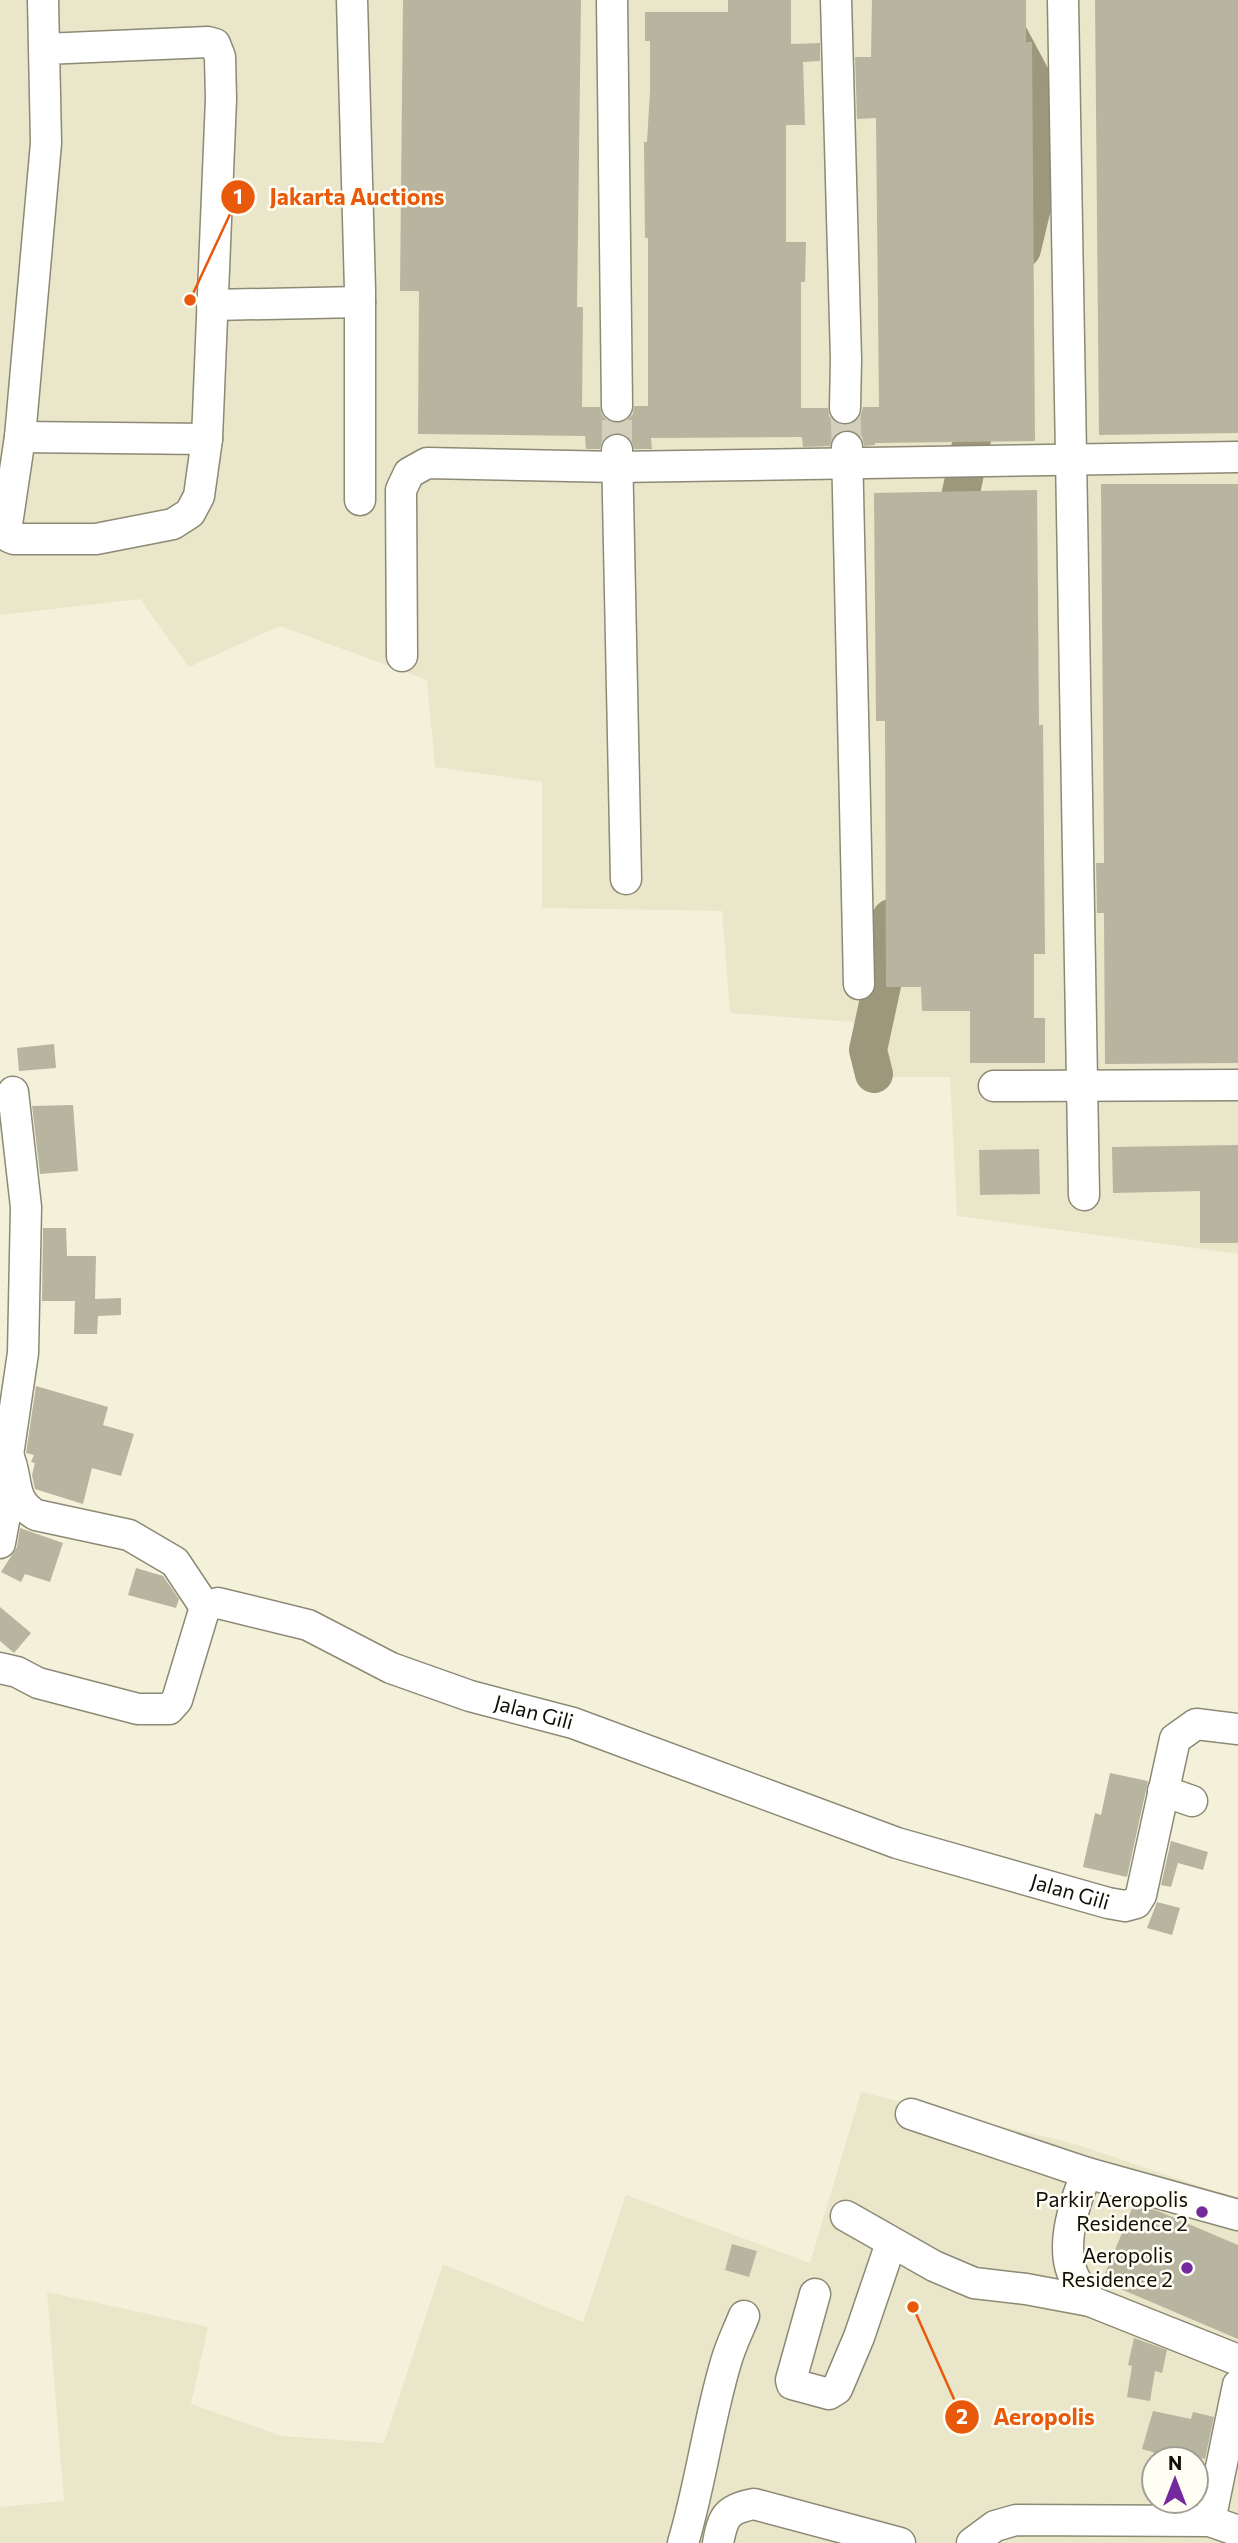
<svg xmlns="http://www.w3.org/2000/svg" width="1238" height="2543" font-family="Commissioner,sans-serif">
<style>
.built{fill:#eae6c9;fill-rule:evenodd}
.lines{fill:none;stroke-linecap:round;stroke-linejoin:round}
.river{stroke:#9d987b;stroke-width:38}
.building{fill:#b7b49f}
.minor-tunnel{stroke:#d2cfbb;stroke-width:30;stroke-dasharray:30 15;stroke-linecap:butt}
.minor-casing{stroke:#8c8975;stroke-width:33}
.minor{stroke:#fff;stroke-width:30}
.poi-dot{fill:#742a9d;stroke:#fffef5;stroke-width:2.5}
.labels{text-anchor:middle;stroke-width:5;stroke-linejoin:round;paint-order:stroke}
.street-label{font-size:21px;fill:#111008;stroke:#fffef5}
.poi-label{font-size:21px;fill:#111008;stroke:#fffef5;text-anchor:end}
.leader{fill:none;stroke:#e8590c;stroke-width:2.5}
.callout-dot{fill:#e8590c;stroke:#fffef5;stroke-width:2.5}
.mark-label{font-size:21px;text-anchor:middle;font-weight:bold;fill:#fff}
.callout-label{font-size:23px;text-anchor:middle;font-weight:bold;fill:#e8590c;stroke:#fffef5;stroke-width:5;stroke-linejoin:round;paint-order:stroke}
</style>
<rect width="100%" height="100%" fill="#f4f1db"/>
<path class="built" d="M0,0h1238v1254l-281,-38 -7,-139h-85l2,-54 -137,-10 -8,-102 -180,-3v-126l-107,-15 -8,-87 -147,-54 -91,41 -49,-68 -140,16z
M861,2092l214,52 163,55v344h-1238v-36l64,-6 -17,-209 161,35 -17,77 91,32 102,7 59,-179 140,58 43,-127 184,68zM1154,2459h42v42h-42z"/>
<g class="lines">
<path class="river" d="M990,0l54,101 8,23 -30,125
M951,541l31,-150
M874,1074l-6,-24 19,-88 4,-44"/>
</g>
<path class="building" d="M403,0h178l-4,307h6l-1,100h18l2,8 6,6 9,2 9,-2 7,-7 1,-8h14v-168h-3l-1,-96h3l3,-51v-50h-5v-29h83v-12h63v44l29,-1v18l-17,1 2,63h-19v117h20l-1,40h-4v126h27l1,8 6,7 10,2 8,-1 7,-6 3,-11h16l-3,-289 -19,1 -2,-62h16l1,-57h154v42h6l3,399 -160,2v2l-11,1 -2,-9 -6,-5 -9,-2 -10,2 -5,6 -2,8 -27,1 -1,-10 -151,1 1,11h-18l-2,-7 -6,-7 -10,-2 -9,2 -5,6 -2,8h-14l-1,-13 -167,-2 1,-143h-19z
M1095,0h143v433l-139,2z
M1101,484h137v579l-133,1 -1,-151h-7l-1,-50h8z
M1037,490l2,235h4l2,229h-11v64h11v45h-75v-52h-48l-1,-24h-35l-1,-266h-9l-2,-228z
M54,1044l2,24 -37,3 -2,-23z
M73,1105l5,66 -38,3 -8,-68z
M1238,1145v98h-38v-52l-87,2 -1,-46z
M1039,1149l1,45 -60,1 -1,-45z
M43,1228h23l1,28h29l-1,43 26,-1v17l-23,1 -1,18h-23l1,-33h-33z
M36,1386l72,21 -5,18 31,9 -13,42 -29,-8 -9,36 -48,-15 -3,-14 3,-12 -4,-1 3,-7 -8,-2z
M20,1528l43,15 -13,39 -25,-8 -4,8 -20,-10 16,-25z
M136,1568l27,8 16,23 -3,9 -48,-13z
M0,1607l31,26 -17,20 -14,-12z
M1110,1773l38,8 -21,96 -44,-10 12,-54 6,2z
M1171,1841l37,11 -5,18 -25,-7 -7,24 -10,-2z
M1157,1902l23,6 -8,27 -25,-7z
M1134,2204l24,7 80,34v94l-136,-58z
M732,2244l25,7 -8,26 -24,-7z
M1134,2338l33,12 -5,23 -7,-2 -5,30 -23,-4 5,-31 -4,-1z
M1153,2411l38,8 2,-7 21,5 -9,42 -44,-10 -2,5 -17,-5z"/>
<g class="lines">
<path class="minor-tunnel" d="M845,408l2,39
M617,450v-44"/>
<g class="minor-casing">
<g id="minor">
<path d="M43,0l3,143 -26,294 -14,94 3,6 5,2h82l77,-15 17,-11 9,-17 8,-57 14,-340 -1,-42 -5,-13 -7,-2 -164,7"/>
<path d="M352,0l8,290v210"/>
<path d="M612,0l5,406"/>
<path d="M836,0l10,359 -1,49"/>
<path d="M1063,0l21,1195"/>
<path d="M212,305l148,-3"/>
<path d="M20,437l187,2"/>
<path d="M847,447l12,537"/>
<path d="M617,450l9,429"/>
<path d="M402,656l-1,-166 8,-17 18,-10 190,4 621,-10"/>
<path d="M994,1086l244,-1"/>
<path d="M0,1455h8l15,-102 3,-146 -13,-115"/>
<path d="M8,1455c11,24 2,45 28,60l93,20 46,27 30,45"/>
<path d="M0,1543l6,-33 1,-33"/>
<path id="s1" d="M0,1668l17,4 21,11 100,26h31l8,-9 28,-93 13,-4 90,22 83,43 79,28 103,27 324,120 211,60 17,3 11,-3 5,-8 34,-156 21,-15 42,5"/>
<path d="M1163,1791l29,10"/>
<path d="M911,2114l176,59"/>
<path d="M846,2216l88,50 40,17 52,6 64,12 148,59"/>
<path d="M815,2294l-24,86 1,4 37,10 8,-5 22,-52 32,-94"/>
<path d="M1090,2301c-6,-9 -15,-19 -18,-29 -11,-29 3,-72 15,-99l151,42"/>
<path d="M1210,2521l28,-136"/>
<path d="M683,2543c18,-60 25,-121 43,-181 4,-15 12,-31 18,-46"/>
<path d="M718,2543c5,-26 8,-34 36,-39l146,39"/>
<path d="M972,2543l23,-17 21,-6 194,1 28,10"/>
</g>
</g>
<use href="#minor" class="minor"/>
</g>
<g class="poi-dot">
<circle cx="1202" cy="2212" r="7"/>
<circle cx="1187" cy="2268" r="7"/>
</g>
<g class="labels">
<g class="street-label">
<text dy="7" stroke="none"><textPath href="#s1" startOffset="634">Jalan Gili</textPath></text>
<text dy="7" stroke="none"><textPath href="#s1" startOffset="1200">Jalan Gili</textPath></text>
</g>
<g class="poi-label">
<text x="1188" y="2207">Parkir Aeropolis<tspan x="1188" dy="24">Residence 2</tspan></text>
<text x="1173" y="2263">Aeropolis<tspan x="1173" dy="24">Residence 2</tspan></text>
</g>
</g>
<path class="leader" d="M190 300L238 197M913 2307L962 2417"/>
<g class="callout-dot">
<circle cx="190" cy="300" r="7"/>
<circle cx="913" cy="2307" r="7"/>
<circle cx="238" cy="197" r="18"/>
<circle cx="962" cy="2417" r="18"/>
</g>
<g class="mark-label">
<text x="238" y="204">1</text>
<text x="962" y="2424">2</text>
</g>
<g class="callout-label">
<text x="357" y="205">Jakarta Auctions</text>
<text x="1044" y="2425">Aeropolis</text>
</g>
<g transform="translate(1175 2480)"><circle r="33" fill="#fffef5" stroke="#a09f96" stroke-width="2"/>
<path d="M0-5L12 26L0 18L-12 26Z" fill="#742a9d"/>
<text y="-10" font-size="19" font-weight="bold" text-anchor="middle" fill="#111008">N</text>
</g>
</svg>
